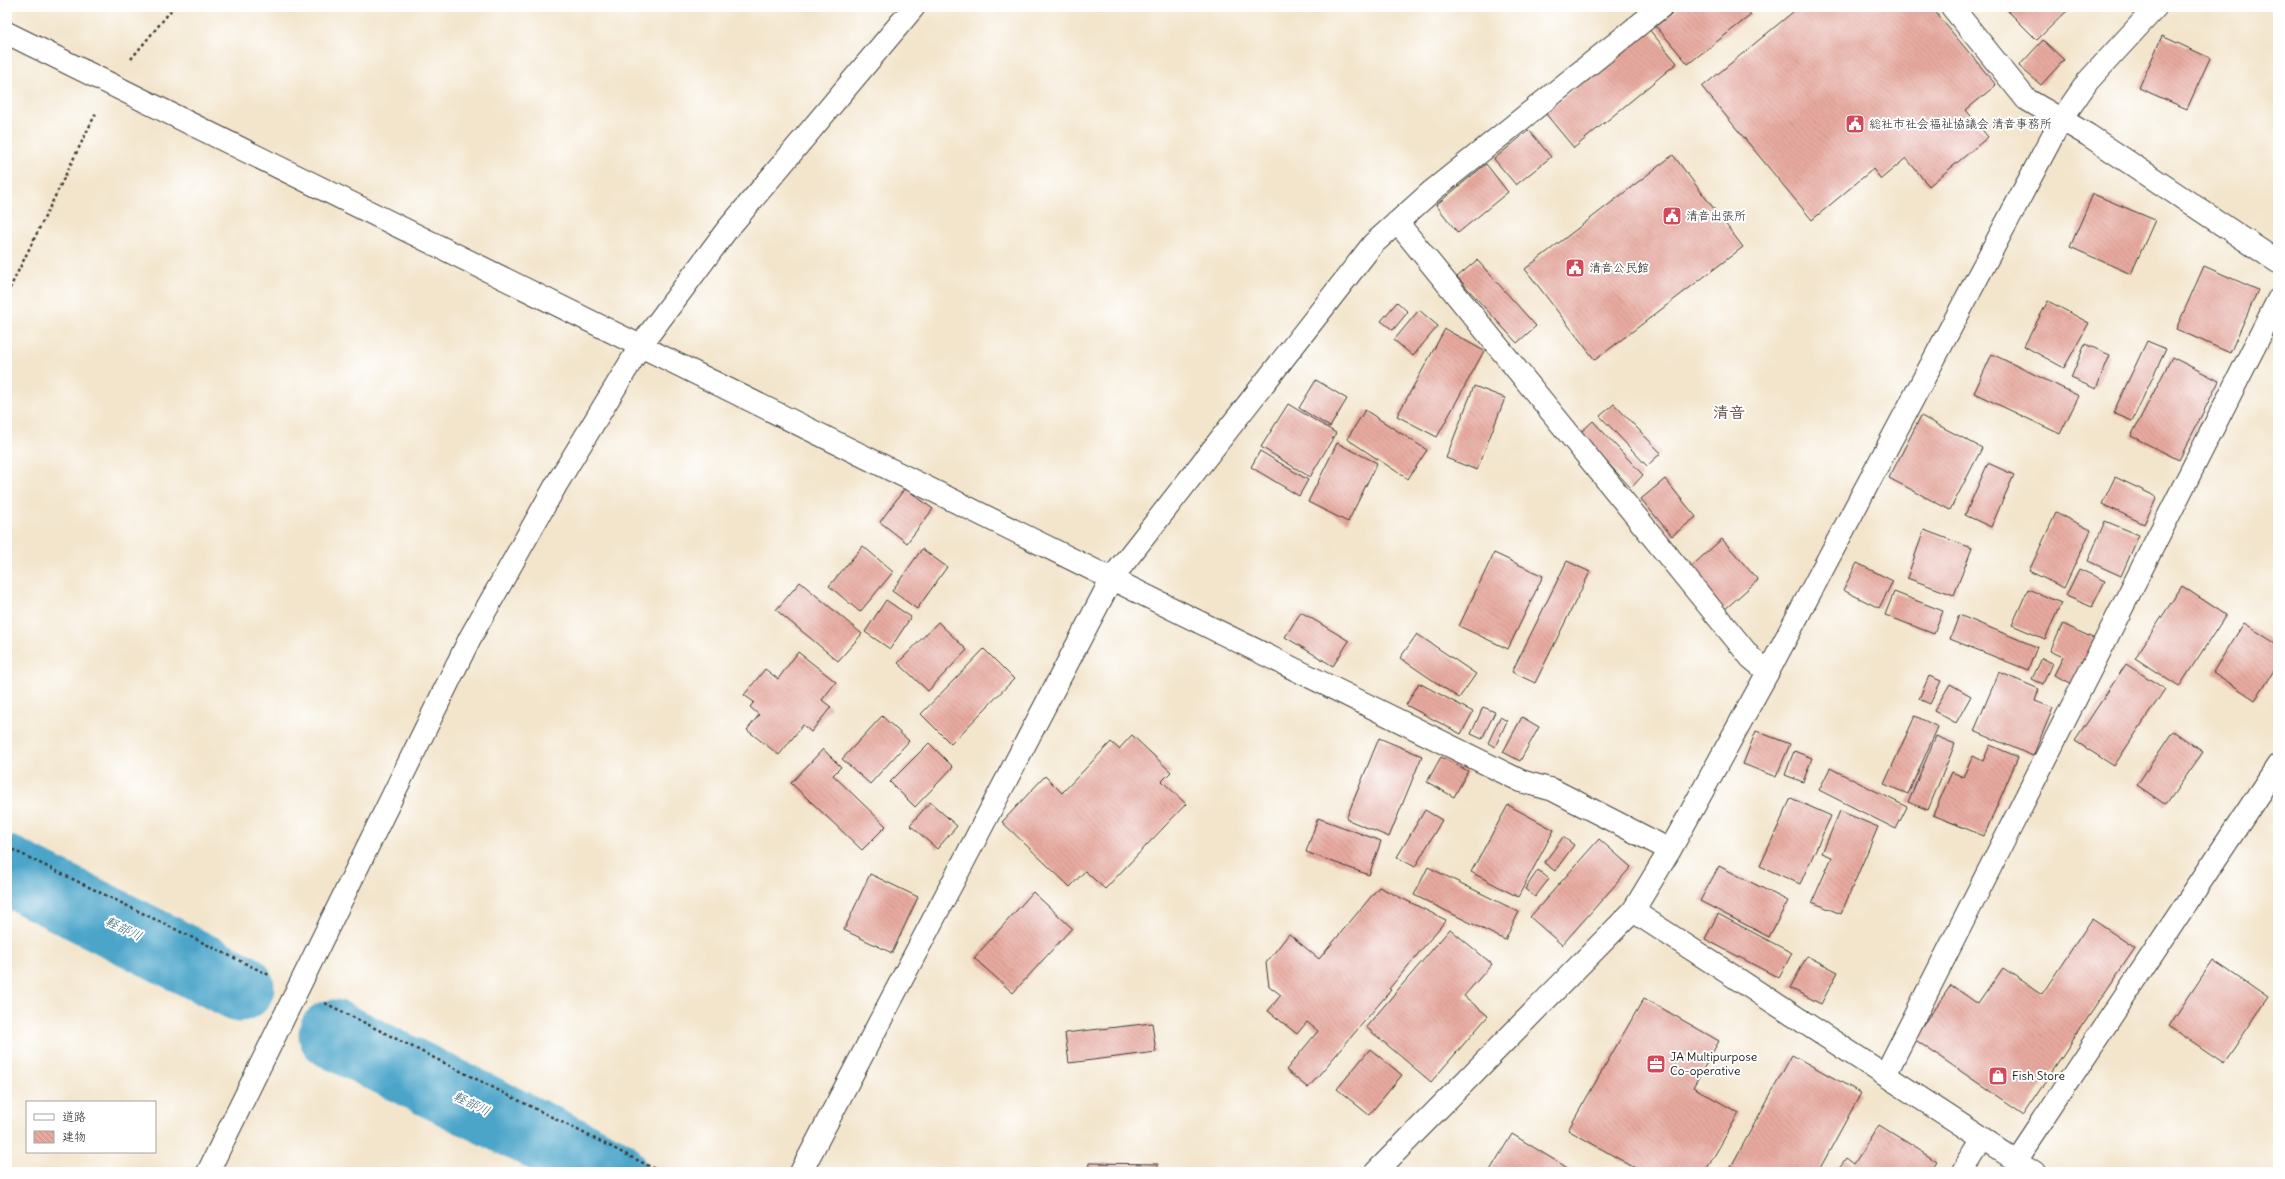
<svg xmlns="http://www.w3.org/2000/svg" width="2285" height="1179" font-family="Delius,'Klee One',sans-serif">
<style>
.lines{fill:none;stroke-linecap:round;stroke-linejoin:round}
.river{stroke:#4ba5c9;stroke-width:69}
.building{fill:url(#building-back-hatch)}
.minor-casing{stroke:#3c3a36;stroke-width:24}
.path{stroke:#3c3a36;stroke-width:2.5;stroke-dasharray:3 3;stroke-linecap:butt}
.minor{stroke:#fff;stroke-width:22}
.labels{text-anchor:middle;stroke-width:4;stroke-linejoin:round;paint-order:stroke}
.poi-label{font-size:12px;fill:#1c1c1c;stroke:#fff;text-anchor:start}
.water-label{font-size:13px;font-style:italic;fill:#346072;stroke:#fff}
.district-label{font-size:16px;font-weight:bold;fill:#634d4a;stroke:#fff}
</style>
<defs>
<pattern id="building-back-hatch" width="6" height="6" patternUnits="userSpaceOnUse"><rect width="6" height="6" fill="#e7a99f"/><path d="M-1 5l2 2M0 0l6 6M5-1l2 2" fill="none" stroke="#c69188"/></pattern>
</defs>
<rect width="100%" height="100%" fill="#fff"/>
<filter id="ink" filterUnits="userSpaceOnUse"><feTurbulence type="fractalNoise" baseFrequency=".025" numOctaves="2"/><feDisplacementMap in="SourceGraphic" scale="8" xChannelSelector="R" yChannelSelector="G"/><feConvolveMatrix kernelMatrix="1 2 1 2 8 2 1 2 1" color-interpolation-filters="sRGB"/></filter>
<filter id="wash" filterUnits="userSpaceOnUse"><feTurbulence type="fractalNoise" baseFrequency=".012" numOctaves="4" result="noise"/><feDisplacementMap in="SourceGraphic" scale="16" xChannelSelector="R" yChannelSelector="G"/><feGaussianBlur stdDeviation="0.9" result="paint"/><feColorMatrix in="noise" values="0 0 0 0 0 0 0 0 0 0 0 0 0 0 0 0 0 1.4 0 .05"/><feComposite in="paint" operator="in"/></filter>
<g filter="url(#wash)">
<rect width="100%" height="100%" fill="#f3e5cc"/>
<g class="lines">
<path class="river" d="M7,870l233,117
M333,1034l279,138"/>
</g>
<g id="blocks">
<path class="building" d="M1680,7h64l7,8 -63,49 -32,-38z
M1799,7h132l65,78 -30,25 22,27 -59,49 -23,-28 -25,21 -8,-10 -61,51 -110,-133z
M2004,7h67l-34,33z
M1648,28l29,35 -103,85 -29,-35z
M2162,36l48,22 -23,51 -48,-21z
M2043,40l21,20 -23,25 -22,-19z
M1529,130l22,27 -35,28 -22,-26z
M1673,155l70,92 -148,113 -70,-91z
M1486,164l22,28 -50,41 -22,-28z
M2093,194l62,26 -24,54 -61,-27z
M1477,260l59,66 -19,17 -60,-66z
M2204,266l54,24 -28,63 -54,-24z
M2048,301l41,22 -25,45 -40,-22z
M1397,302l11,10 -15,18 -12,-9z
M1419,310l19,16 -25,30 -19,-16z
M1445,329l39,22 -47,86 -40,-21z
M2147,341l19,8 -34,72 -19,-8z
M2085,344l25,11 -14,34 -25,-11z
M1992,354l87,42 -19,38 -86,-41z
M2172,357l47,24 -40,79 -48,-24z
M1316,380l31,19 -17,28 -31,-19z
M1474,386l31,12 -28,72 -31,-12z
M1288,404l48,29 -26,44 -49,-30z
M1614,404l47,49 -14,13 -47,-50z
M1365,410l62,40 -19,29 -61,-40z
M1921,416l61,32 -32,62 -61,-32z
M1593,421l50,54 -12,13 -51,-55z
M1337,443l40,20 -29,59 -40,-20z
M1260,451l48,29 -9,16 -48,-29z
M1988,463l26,12 -23,52 -26,-12z
M2115,477l42,20 -13,27 -42,-20z
M1665,479l31,38 -24,19 -31,-37z
M905,488l28,21 -26,34 -27,-21z
M2056,513l35,17 -27,58 -35,-17z
M2105,521l34,14 -18,41 -33,-15z
M1924,530l48,18 -18,47 -47,-17z
M1722,539l36,41 -34,30 -36,-41z
M863,546l30,26 -33,40 -31,-26z
M922,549l25,18 -30,42 -25,-18z
M1494,553l49,23 -35,73 -49,-23z
M1567,561l23,11 -55,111 -23,-11z
M1857,563l36,18 -14,27 -36,-18z
M2079,569l26,12 -13,26 -26,-11z
M800,582l62,52 -24,27 -62,-51z
M2182,586l44,29 -47,72 -44,-29z
M2028,589l33,14 -16,36 -33,-14z
M1894,592l49,19 -9,23 -49,-19z
M886,600l25,17 -21,32 -25,-17z
M1301,612l48,29 -16,25 -48,-29z
M1959,615l78,32 -9,23 -78,-31z
M938,622l29,28 -39,41 -30,-28z
M2244,623l34,22v19l-23,36 -42,-28z
M2063,624l34,16 -22,45 -21,-10 9,-18 -13,-6z
M1417,634l59,40 -17,24 -59,-40z
M984,649l30,30 -63,65 -30,-30z
M798,652l38,30 -14,18 9,7 -20,25 -8,-7 -24,30 -32,-25 12,-15 -9,-8 4,-5 -10,-7 21,-26 13,10z
M2042,658l10,5 -9,21 -11,-5z
M2126,664l39,25 -51,77 -39,-25z
M1999,672l40,17 -4,12 18,7 -20,48 -59,-25z
M1929,676l12,5 -11,23 -11,-5z
M1419,683l54,29 -12,22 -55,-29z
M1950,684l21,12 -15,27 -22,-12z
M1483,707l12,5 -13,27 -11,-5z
M882,716l27,25 -39,43 -28,-25z
M1915,716l23,11 -30,67 -24,-10z
M1500,717l7,4 -12,26 -7,-4z
M1522,717l17,10 -19,34 -17,-9z
M1756,731l34,13 -14,33 -33,-13z
M2173,731l30,21 -37,53 -29,-20z
M1132,735l39,37 -9,9 24,23 -81,85 -20,-18 -15,16 -68,-65 43,-46 17,17 49,-51 8,7z
M1936,736l19,8 -27,66 -20,-8z
M1379,738l43,18 -33,81 -43,-18z
M929,743l24,24 -38,40 -25,-25z
M1990,745l28,12 -34,79 -51,-21 19,-43 11,5 10,-21 10,5z
M823,749l18,18 -8,8 53,51 -24,24 -71,-67z
M1794,751l18,7 -9,24 -18,-7z
M1441,757l27,14 -14,26 -27,-15z
M1830,768l77,39 -11,22 -77,-39z
M1791,798l40,18 -31,68 -40,-18z
M930,802l27,24 -20,23 -27,-24z
M1508,805l46,25 -36,67 -47,-25z
M1425,810l17,10 -27,47 -18,-10z
M1840,811l38,16 -37,87 -29,-12 20,-45 -10,-4z
M1318,818l63,23 -12,34 -63,-23z
M1563,837l11,8 -19,26 -11,-8z
M1599,839l32,28 -69,78 -32,-28z
M1719,866l69,35 -19,36 -69,-36z
M1428,867l91,45 -14,28 -91,-45z
M1538,870l11,9 -14,18 -10,-8z
M870,874l48,23 -26,56 -48,-23z
M1379,887l67,33 -57,69 2,1 -83,98 -22,-18 32,-39 -11,-9 -10,12 -29,-23 13,-16 -12,-9 -3,-23 23,-29 30,25z
M1033,892l39,36 -59,65 -39,-35z
M1718,914l74,39 -13,25 -74,-39z
M2092,919l43,29 -112,166 -109,-75 37,-54 27,19 25,-36 39,26z
M1450,929l42,35 -28,32 24,20 -57,66 -65,-55z
M1807,956l31,16 -17,32 -31,-16z
M2213,960l55,38 -44,65 -55,-37z
M1644,998l75,43 -26,46 46,26 -34,59h-63l-74,-42z
M1152,1023l4,29 -87,11 -4,-30z
M1370,1049l32,26 -33,40 -32,-26z
M1792,1055l69,38 -43,79h-90z
M1879,1125l58,36 -7,11h-94l10,-14 8,6z
M1512,1134l62,38h-85z
M1089,1163l69,1v8h-70z"/>
</g>
</g>
<g filter="url(#ink)">
<use href="#blocks" fill-opacity="0" stroke="#3c3a36" stroke-width="1"/>
<g class="lines">
<g class="minor-casing">
<path id="minor" d="M1952,7l74,92 62,36 190,127
M7,33l1514,748 32,9 117,60
M1397,222l354,436 17,14
M1633,911l401,261
M1885,1075l393,-775
M2016,1160l262,-395
M208,1172l262,-534 86,-153 85,-140 85,-114 188,-224
M801,1172l311,-594 261,-334 59,-53 229,-184
M1376,1172l257,-261 37,-61 98,-178 293,-552 27,-39 68,-74
M1962,1172l21,-33"/>
</g>
<path class="path" d="M131,59l43,-52
M7,294l89,-181
M7,847l262,128
M325,1003l336,169"/>
<use href="#minor" class="minor"/>
</g>
</g>
<defs>
<g id="civic-square" transform="scale(1)"><rect x="-9" y="-9" width="18" height="18" rx="4" fill="#d1495b" stroke="#fff"/><path d="M-.6-6.5H3V-4.5H.6V-3L4-1V1h2V6H-6V1h2V-1L-.6-3ZM-1.2 2.5V6h2.4V2.5Z" fill="#fff"/></g>
<g id="office-square" transform="scale(1)"><rect x="-9" y="-9" width="18" height="18" rx="4" fill="#d1495b" stroke="#fff"/><path d="M-6-3h4V-5.5h4V-3h4V5H-6ZM-1-4.5V-3h2v-1.5ZM-6 0V1H6V0Z" fill="#fff"/></g>
<g id="shop-square" transform="scale(1)"><rect x="-9" y="-9" width="18" height="18" rx="4" fill="#d1495b" stroke="#fff"/><path d="M-5-2.5h2.3a2.7 3.5 0 0 1 5.4 0H5L5.5 6h-11ZM-1.5-2.5h3a1.5 2.3 0 0 0-3 0Z" fill="#fff"/></g>
</defs>
<g fill-rule="evenodd">
<use href="#civic-square" x="1855" y="124"/>
<use href="#civic-square" x="1672" y="216"/>
<use href="#civic-square" x="1575" y="268"/>
<use href="#office-square" x="1656" y="1064"/>
<use href="#shop-square" x="1998" y="1076"/>
</g>
<g class="labels">
<g class="poi-label">
<text x="1869" y="128">総社市社会福祉協議会 清音事務所</text>
<text x="1686" y="220">清音出張所</text>
<text x="1589" y="272">清音公民館</text>
<text x="1670" y="1061">JA Multipurpose<tspan x="1670" dy="14">Co-operative</tspan></text>
<text x="2012" y="1080">Fish Store</text>
</g>
<g class="water-label">
<text transform="translate(124 928) rotate(26)" y="5">軽部川</text>
<text transform="translate(472 1103) rotate(26)" y="5">軽部川</text>
</g>
<g class="district-label">
<text x="1729" y="418">清音</text>
</g>
</g>
<rect width="2285" height="1179" fill="none" stroke="#fff" stroke-width="24"/>
<rect x="26" y="1101" width="130" height="52" fill="#ffffff" stroke="#a4a4a4"/>
<rect x="34" y="1114" width="20" height="6" fill="#ffffff" stroke="#a4a4a4"/>
<text x="62" y="1121" font-size="12" fill="#1c1c1c">道路</text>
<rect x="34" y="1131" width="20" height="12" fill="url(#building-back-hatch)" stroke="#a4a4a4"/>
<text x="62" y="1141" font-size="12" fill="#1c1c1c">建物</text>
</svg>
